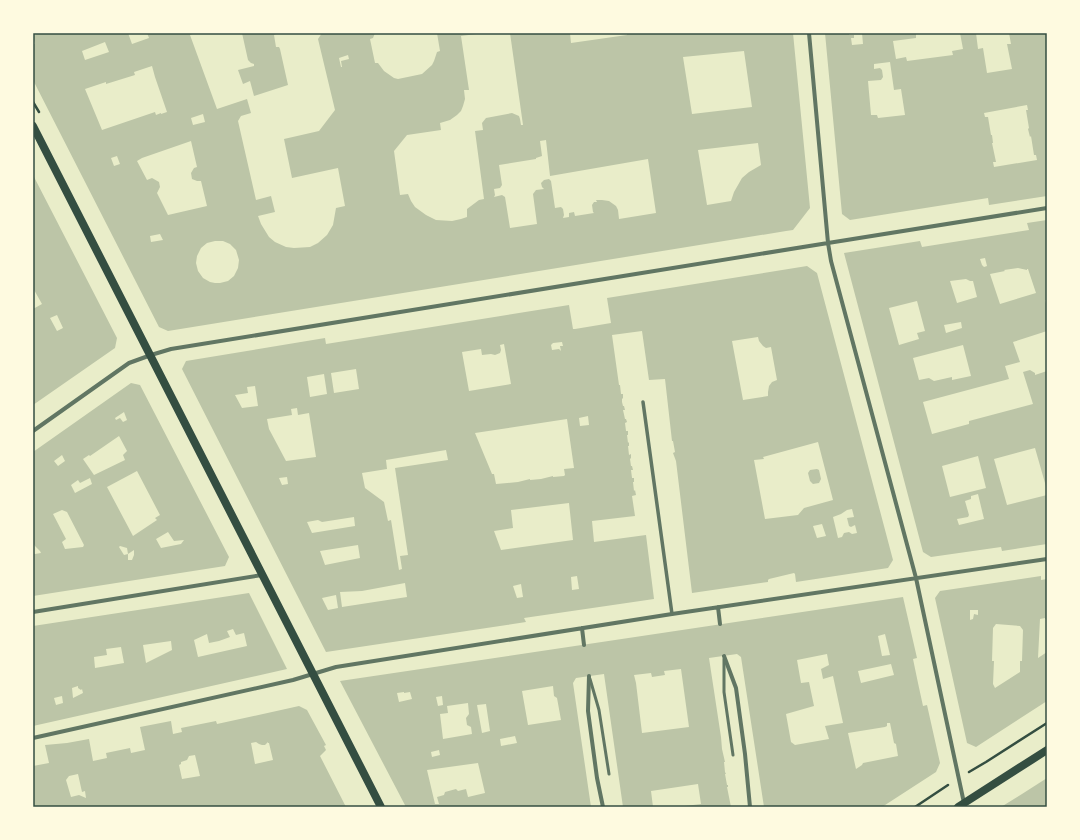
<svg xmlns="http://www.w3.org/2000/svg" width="1080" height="840" font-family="'Sofia Sans Condensed',sans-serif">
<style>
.building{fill:#bcc5a7;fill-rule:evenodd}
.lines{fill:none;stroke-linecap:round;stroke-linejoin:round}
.path{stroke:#344e41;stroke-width:2.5}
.service{stroke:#617663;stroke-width:3}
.pedestrian{stroke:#617663;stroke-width:3.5}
.minor{stroke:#617663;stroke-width:4}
.secondary{stroke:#344e41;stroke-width:8}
.neatline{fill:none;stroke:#344e41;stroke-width:1.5}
</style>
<rect width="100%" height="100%" fill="#e9edc9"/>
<path class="building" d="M39,33h89l4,11 17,-6 -2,-5h48l-5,2 27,74 30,-10 4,14 -10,3 -3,5 18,79 15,-4 4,16 -17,4 3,8 8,13 6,5 11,5 8,1 16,-1 8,-4 9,-8 6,-10 3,-17 9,-2 -7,-38 -46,10 -8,-39 35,-8 16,-21 -17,-71 4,-6h53l-2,5 -3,1 5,24h3l6,8 10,7 4,1 24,-5 10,-9 2,-4 3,-9 3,-1 -3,-18h39v1l-15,2 8,54h-5l1,9 -2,7 -2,5 -4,4 -7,5 -10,3 1,7 -34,5 -13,16 6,44 8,-1 3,7 4,6 11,8 10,5 16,1 9,-2 6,-2v-8l12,-9 5,-1 -9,-68 8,-1 -1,-7 4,-5 26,-5 7,3 1,3 1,6h2l-13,-92h60l1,10 56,-8v-2h166l17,175 -17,22 -7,1 -618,100 -9,-4 -126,-247v-36h2l-2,-8zM105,42l4,10 -24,8 -3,-9zM744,51l8,56 -60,7 -9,-57zM348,55l1,4 -8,2 1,6h-1l-2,-9zM152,66l3,11 12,35 -6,2v-1l-5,2 -1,-3 -53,18 -17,-41 21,-7v2l29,-9 -1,-3zM203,114l2,8 -12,3 -2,-7zM546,140l4,36 98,-17 8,54 -37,6 -1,-9 -2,-4 -7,-5 -7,-1h-6l1,2h-3l-2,3 1,7 1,1 -19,3 -1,-4 -5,1v4l-6,1 1,-3 -1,-6 -2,-2 -6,1 -4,-27 -2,-2 -5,1 -3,3 1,4 2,2 -8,1 -3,4 4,30 -27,4 -5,-31 -3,-2 -8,2 1,-2 -1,-6 6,-1 2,-3 -3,-20 37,-6v-1l6,-2 -2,-15zM191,141l6,26 -3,1 -3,5 1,6 5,2h4l6,25 -39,9 -11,-22 3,-6 -1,-5 -7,-4 -5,2 -10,-19 5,-3zM758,143l3,22 -12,7 -7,6 -8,14 -3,9 -24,4 -9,-55zM117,156l3,8 -6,2 -3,-8zM160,234l3,6 -12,2 -1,-6zM215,241h8l7,3 6,6 3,10 -1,8 -4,8 -6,5 -8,2h-5l-5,-1 -7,-4 -5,-7 -2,-8 1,-7 4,-8 6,-5z
M242,33h36l-4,2 2,12h3l1,2 8,36 -34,11 -4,-15 -7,3 -5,-14 16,-4v-2l-3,-1 -3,-3z
M825,33h24v2h5v3h-3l1,7 11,-1 -1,-11h54v5l-23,3 3,18 10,-2 1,4 46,-6 -1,-4 11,-2 -3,-16h16l2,16 5,-1 4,25 25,-4 -5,-25h4l-2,-11h38v163l-58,9 -1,-7 -138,22 -8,-6zM890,62l4,28 7,-1 4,26 -27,3 -1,-3h-6l-3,-34 13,-1 2,-3 -1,-7 -2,-2 -6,1v-5zM1027,105l1,5h-2l3,18 -1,1 2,8 1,-1 3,19h2l1,5 -43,7 -1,-5h3l-4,-19h1l-1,-8h-1l-3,-18h-3l-1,-4z
M33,175l84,163 -2,10 -82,57v-96l9,-5 -9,-16zM57,315l6,13 -6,3 -7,-13z
M1047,220v80h-2l2,7v24l-34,11 7,20 -15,4 4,13 -86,23 9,32 37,-10v-3l64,-17 -10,-32 7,-2 5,3v2l12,-4v119l-12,-42 -41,11 13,46 40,-10v49l-45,7 -1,-4 -70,10 -8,-5 -79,-299 76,-12 2,6 107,-17 -2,-7zM985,258l2,8 -3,1 -2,-2 -2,-6zM1018,268l9,2v-1h1l8,24 -36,11 -10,-30 15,-3 -1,-1zM966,279l4,2h3l4,16 -20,6 -7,-22zM917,301l8,30 -8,2 2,6 -20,6 -10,-37zM961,322l1,6 -16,5 -2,-8zM963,345l8,31 -19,4v-3l-18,4 -5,-3 -10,2 -6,-22zM978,456l8,32 -36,9 -8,-31zM978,494l6,25 -25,6 -2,-6 11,-2 1,-2 -4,-14 6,-2v-3z
M807,266l10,7 76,287 -5,8 -92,14 -1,-8 -1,-1 -25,6 -1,1v2l-76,11 -16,-132 -3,-8 2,-1 -2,-11h-1l-7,-62 -16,1 -7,-49 -30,4 7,50h1l1,9h2v4l-1,1v3l1,4h1l1,4h-2l2,9h1l1,3 -2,1 1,8h2v4h-1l1,8 1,-1v4h-1l1,9 2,-1v4l-1,1 1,7h1l1,4h-2l1,8h2v4h-1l1,9 1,-1 1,5 -4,1 3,20 -43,5 2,21 52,-7 8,64 -130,19 2,4 -200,30 -144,-283 4,-8 139,-23 1,6 243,-39 4,24h2l36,-6 -4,-25zM758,337l1,4 4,5 3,2 5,-1 6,33 -5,2 -3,4 -1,6v4l-25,4 -11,-59zM562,342l1,4h-3l1,5 -2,-2 -7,1 -1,-5 2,-2zM504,344l7,40 -42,7 -7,-39 19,-3 1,6 9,-1 4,1 5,-2 1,-3 -1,-5zM356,369l3,20 -25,4 -3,-20zM324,374l3,20 -17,3 -3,-20zM255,386l3,20 -16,2 -7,-13 13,-2 -1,-6zM297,408l1,7 11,-2 7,44 -30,4 -17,-32 -2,-10 25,-4 -1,-6zM588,416l1,9 -9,1 -1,-8zM567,419l7,49 -10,1 1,6 -1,1 -11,1v-1l-12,3 -11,1v-1l-12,3 -22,2 -2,-10h-2l-17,-41zM818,442l15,58 -29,8 -6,7 -33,4 -11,-59 10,-1 -1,-2zM446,450l2,10 -53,8 13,87 -8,1 2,13 -3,1 -8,-50 -3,1 -4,-19 -19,-14 -3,-15 25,-4 -1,-9zM287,477l1,7 -6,1 -3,-7zM569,503l4,37 -72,10 -7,-19 19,-3 -2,-18zM852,509l2,8 -7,1 2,8 2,1 4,-2 2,8 -5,1 -3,-2 -5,1 -2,4 -4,1 -5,-21 8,-3 6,-4zM354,517l1,9 -43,7 -5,-11 11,-2 4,2zM822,524l4,12 -9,2 -4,-12zM358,545l2,13 -35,7 -5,-14zM577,576l2,13 -7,1 -1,-13zM405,583l2,14 -65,10 -2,-15 22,-1zM521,584l2,13 -6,1 -4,-12zM336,595l2,13 -10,2 -6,-12z
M131,383l9,2 89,172 -4,9 -192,30v-43l2,1 6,-1 -1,-2 -5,-5 -2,-3v-91zM124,412l3,8 -4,2 -3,-4 -4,2 -1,-2zM119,436l8,15 -4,4 2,5 -31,15 -11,-16 6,-4 1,1zM62,455l3,6 -7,5 -4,-5zM137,471l23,44 -5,3 2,2 -24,16 -26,-49zM90,478l2,6 -17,9 -4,-8 7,-5 2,3zM62,510l5,2 17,33 -1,2 -18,2 -3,-7 4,-3 -13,-25zM168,532l6,9 10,-1 -3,4 -20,4 -5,-9zM120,546l7,2 1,6 6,-4v5l-2,5h-4v-6l-4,1 -5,-8z
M817,469l2,1 2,9 -2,4 -6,1 -3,-3 -2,-8 2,-3z
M1041,576v4l6,-1v40h-2v-1l-5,1 -2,39 9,-6v49l-71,46 -9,-4 -32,-145 5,-7zM970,610h8v5l-4,-1 -1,5 -3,1zM996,624l24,2 3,4 -1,31h-2v11l-25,16 -2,-4 1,-23h-2l1,-33z
M249,593l38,76 -254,57v-100zM233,629l3,6 8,-2 3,13 -49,11 -4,-17 13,-6 2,9 10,-2 11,-4 -3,-6zM171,641l1,9 -26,13 -3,-18zM121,647l3,16 -29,5 -1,-11 13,-2 -1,-6zM78,686v2l3,2 1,-1 1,4 -10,5 -1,-10zM62,696l1,7 -7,2 -2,-7z
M903,597l14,61 -4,1 5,24 5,23 4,-1 13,58 -4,9 -54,35h-118l-23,-150 -4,-3 -28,4 12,79 1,12 3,13h-1l1,10 1,2h-1l2,11h1v2h-1l4,20h-46v-1l16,-2 -3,-20 -47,7 2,16h-30l-19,-133 -28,4 -3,5 18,124h-185l-66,-126zM885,634l5,21 -8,1 -4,-20zM827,654l2,11 -8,4 2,10 10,-3 10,47 -18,3 4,13 -34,6 -4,-3 -5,-28 28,-8 -5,-24 -8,1 -4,-23zM891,664l3,11 -33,8 -3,-12zM681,669l8,58 -47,6 -6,-50 -2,-8 17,-2 1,4 13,-2 -1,-4zM553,686l1,10 3,2 4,22 -33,5 -6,-34zM404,692v1l6,-1 2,7 -13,3 -2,-9zM442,696l1,9 -5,1 -2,-9zM468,703l1,11 -3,4 1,7 4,2 1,7 -29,5 -3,-25 8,-1 -1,-7zM486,704l4,27 -8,2 -5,-28zM887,723h3l4,20 2,1 2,12 -35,7 -1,2 -6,4 -8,-36 37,-6 2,-1zM515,736l2,7 -16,3 -1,-7zM439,750l1,5 -8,2 -1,-5zM478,763l7,30 -17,4 -2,-8 -8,2 -2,-2 -11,3 -1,3 -7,2 2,7h-4l-8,-34z
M299,706l8,4 19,35 -2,1 2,4 -6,6 26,51h-313v-41l16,-3 -4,-18 22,-2 22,-4 4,22 14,-3 -1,-5 24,-5 1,5 14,-3 -5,-23 31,-6 2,13 9,-2 -1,-4 35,-7 1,3zM256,742l3,2 3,1h3l3,-3v1h1l4,17 -18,4 -4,-21zM195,755l5,21 -18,3 -3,-14 2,-1v-2l6,-2 2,-4zM78,774l4,18 3,-1 1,7 -7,-3 -8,2 -5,-17 3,-4z
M1047,778v29h-46l21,-13z"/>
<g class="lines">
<path class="path" d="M33,102l6,10
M969,772l17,-10 61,-39
M915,807l33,-22"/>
<path class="service" d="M724,659v33l9,63
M590,679l9,31 10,64"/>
<path class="pedestrian" d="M643,402l29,212"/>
<path class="minor" d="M809,33l19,210 3,18 85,317 48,225
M33,431l96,-68 22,-8 20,-6 657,-106 219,-35
M718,607l2,17
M33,612l229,-37
M582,628l2,17
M724,656l12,32 9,66 5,53
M589,676l-1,35 9,67 6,29
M33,738l260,-58 43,-13 336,-53 375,-55"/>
<path class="secondary" d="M33,126l348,681
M958,807l89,-57"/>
</g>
<rect width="1080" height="840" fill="none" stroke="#fefae0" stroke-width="68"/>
<rect x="34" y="34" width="1012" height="772" class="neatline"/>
</svg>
